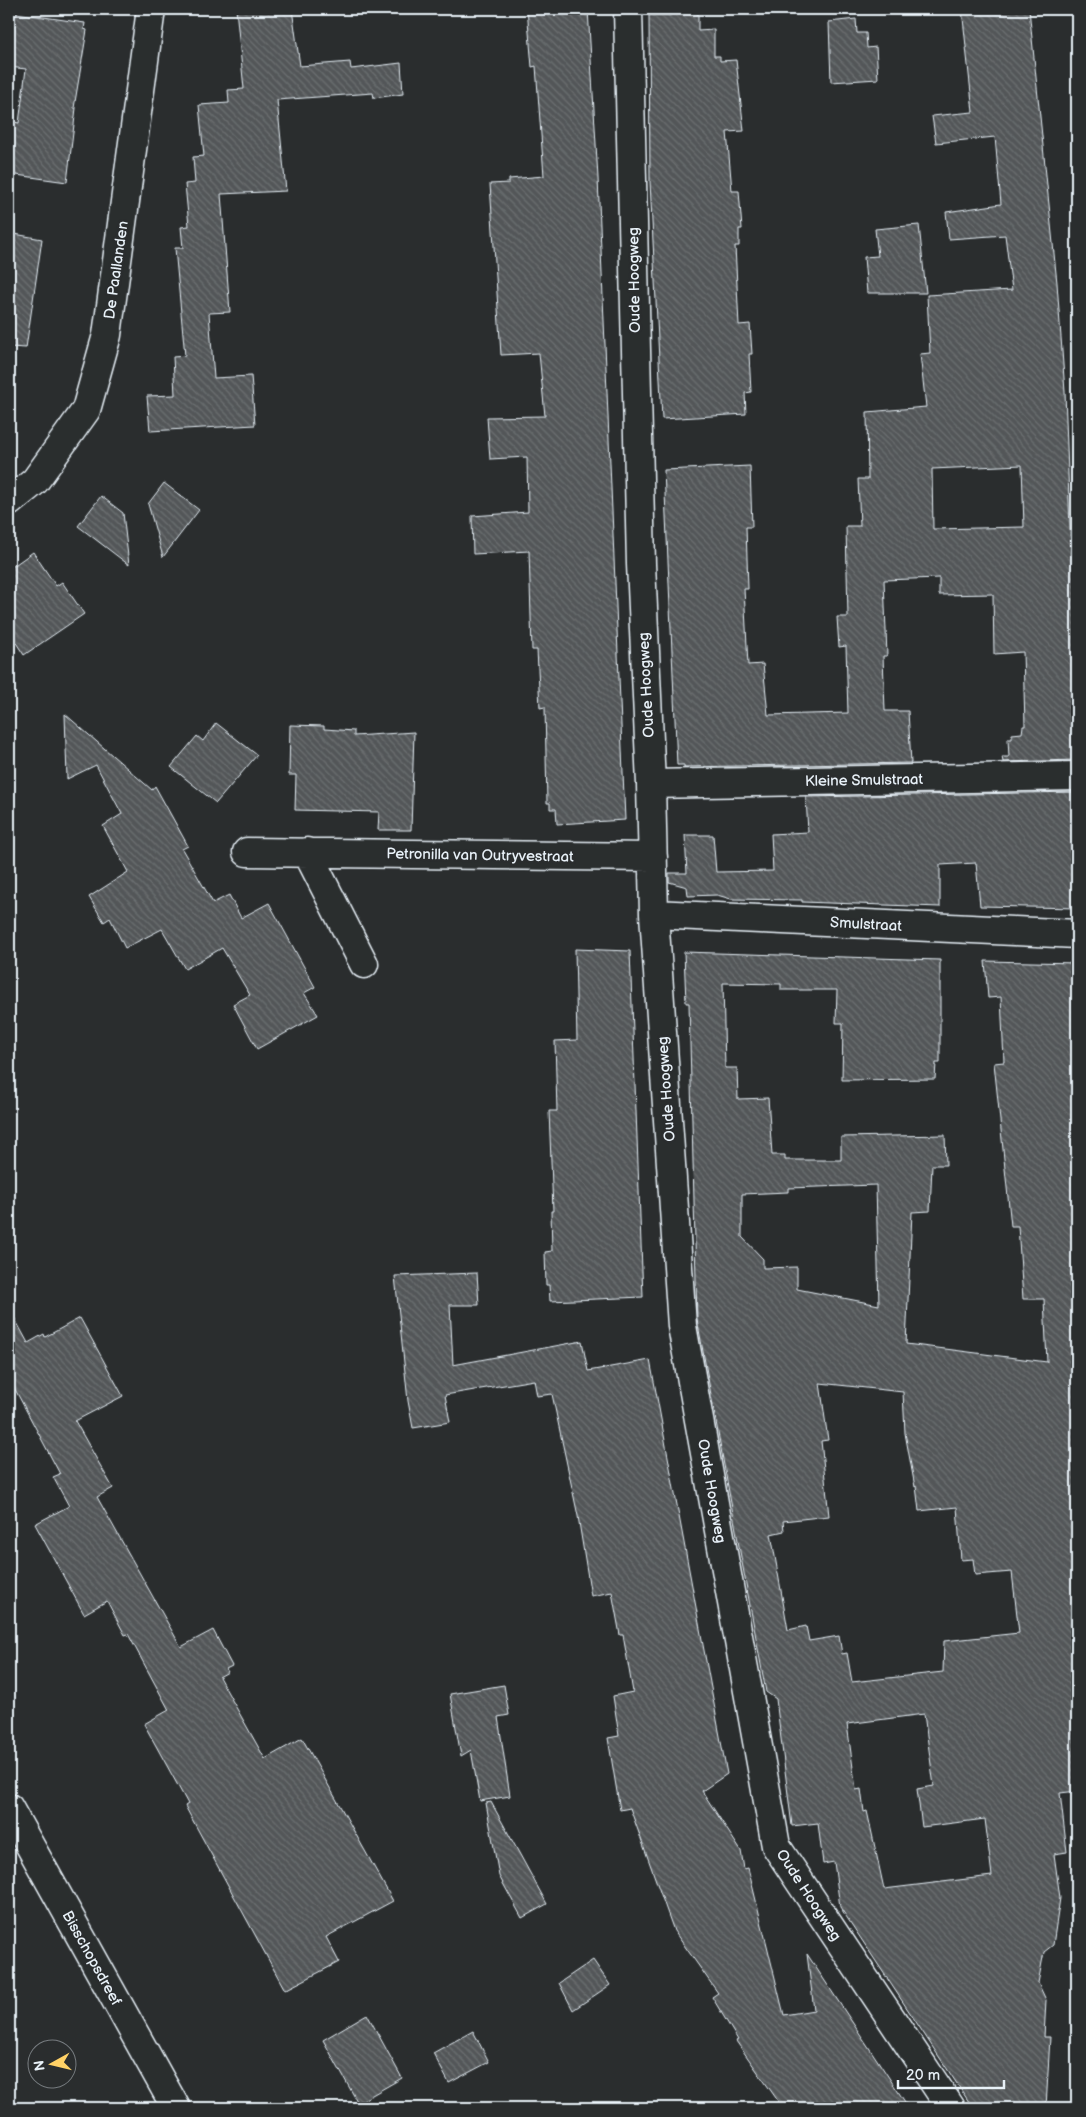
<svg xmlns="http://www.w3.org/2000/svg" width="1086" height="2117" font-family="'Balsamiq Sans',sans-serif">
<style>
.building{fill:url(#building-back-hatch);stroke:#e8f1f8;fill-rule:evenodd}
.lines{fill:none;stroke-linecap:round;stroke-linejoin:round}
.minor-casing{stroke:#e8f1f8;stroke-width:31}
.minor{stroke:#2a2d2e;stroke-width:28}
.labels{text-anchor:middle;stroke-width:5;stroke-linejoin:round;paint-order:stroke}
.street-label{font-size:15px;fill:#e8f1f8;stroke:#2a2d2e}
</style>
<defs>
<pattern id="building-back-hatch" width="6" height="6" patternUnits="userSpaceOnUse" patternTransform="scale(1.25)"><rect width="6" height="6" fill="#535759"/><path d="M-1 5l2 2M0 0l6 6M5-1l2 2" fill="none" stroke="#6c7072"/></pattern>
</defs>
<rect width="100%" height="100%" fill="#2a2d2e"/>
<filter id="ink" filterUnits="userSpaceOnUse"><feTurbulence type="fractalNoise" baseFrequency=".02" numOctaves="2"/><feDisplacementMap in="SourceGraphic" scale="10" xChannelSelector="R" yChannelSelector="G"/><feConvolveMatrix kernelMatrix="1 2 1 2 8 2 1 2 1" color-interpolation-filters="sRGB"/></filter>
<g filter="url(#ink)">
<path class="building" d="M236,9h56l8,57 50,-4 1,7 50,-6 2,31 -29,4 -1,-5 -96,7 9,91 -65,3 9,118 -21,1 5,65 37,-2 4,49 -105,6 -3,-35 28,-1 -2,-38 12,-1 -10,-108h8l-2,-21 8,-1 -4,-42 10,-1 -2,-26 11,-1 -5,-51 30,-2 -1,-13 16,-1z
M527,9h61l10,169 27,642 -68,4 -1,-15h-6v-6h-3l-2,-96 -5,1 -3,-58h-5l-3,-99 -56,3 -1,-38 56,-4 -1,-55 -37,2 -3,-42 58,-1 -6,-63 -38,2 -11,-171 19,-1v-4l35,-3 -8,-110 -4,1z
M670,9h28v22l16,-1v26h6v5l16,-1 8,71 -17,1 5,59h7l3,38h-3v17h-4l4,79 11,-1 2,30h-3l2,38 -6,1 1,21 -84,5 -12,-237 -1,-167h22z
M962,9h67l28,274 8,109 6,162h4l2,43v163l-74,2 -1,-5h7l-1,-18h4v-5l10,-1 1,-7h2l-2,-74 -29,2 -1,-60 -54,1v-17l-55,2 3,76h-4l2,55h23l3,52 -227,4v-2h-7l-13,-295 86,-4 2,61h-6l2,62h-4l4,76 15,-1 5,51 80,-2 -2,-67 -7,1 -2,-30h11l-2,-91h14l-2,-47h10l-1,-67 59,-5 -6,-53 10,-1 -3,-58 85,-5 -7,-55 -56,4 -3,-27 55,-8 -6,-67 -59,6 -4,-27 41,-4zM1022,465l2,62 -91,2 -1,-60z
M9,12l76,11 -1,6 3,1 -13,78h2l-9,74 -58,-8v-53l10,2 7,-54 -17,-2z
M856,19l1,14h9l1,15 9,-1 2,32 -47,3 -2,-60z
M919,225l7,68h-59l-3,-36 14,-1 -3,-27z
M9,233l33,6 -16,109 -17,-1z
M164,483l35,27 -36,47 -15,-53z
M101,496l22,17 6,52 -51,-39z
M33,552l23,34 6,-4 22,32 -60,41 -15,-23v-63z
M65,714l87,76 3,-4 33,60 -6,3 31,54 16,-8 12,23 28,-15 46,84 -11,6 14,22 -61,34 -24,-45 17,-9 -28,-47 -37,21 -23,-40 -37,19 -15,-30 -6,4 -15,-25 39,-25 -25,-46 19,-12 -26,-49 -29,14z
M216,723l41,32 -41,48 -45,-36 26,-31 6,5z
M290,725l34,1v3l30,2v5l60,-4 -3,98h-33l1,-18 -84,-2 1,-35h-7z
M1077,792v116l-97,-2 -4,-43 -36,2v42l-138,-5v-2l-71,-1 -14,-4 -29,1 -1,-9 -18,-5v-9h18l-2,-38h28l3,37 57,-1 -2,-37 37,-2 -2,-35z
M575,949l55,2 13,346 -93,4 -1,-16h-3l-1,-33 7,-1 -1,-40h2l-4,-100h8l-2,-70 22,-1z
M684,952l256,8v103h-4l-1,16 -93,1 1,-57h-7l1,-33h-56v-6l-58,-1 2,85h12l1,31 30,-1 4,57h13v5h56v-23l104,-2 1,30h-14l-2,46 -18,1 -6,132 141,18 -3,-63h-21l-5,-73h-7l-17,-163 10,-1 -3,-65 -13,1 -3,-37 92,2v828l-17,2 7,59 -13,2 6,44 -7,47 -9,7 -6,31 8,17 -2,37h6l-4,71h-73l-133,-201 -6,-45 -11,2 -5,-41 -26,3 -16,-127 -10,-7 -69,-373 -8,-316h-3zM876,1185l3,120 -82,-16v-22l-34,1v-9l-21,-22v-43l46,-2v-4zM820,1383l83,9 2,41 10,54 1,-1 3,25 38,-4 4,53 12,-1 2,16 37,-3 7,61 -75,8 -1,31 -91,10 -5,-29 -5,1 -3,-18 -30,5 -3,-15 -18,4 -17,-96 13,-3 -1,-10 46,-5 -8,-75 7,-1zM924,1714l10,72 -17,3 5,38 63,-8 7,57 -108,13 -17,-78 -3,1 -3,-23 -5,1 -9,-66z
M477,1273l2,32h-29l3,60 129,-24 6,30 62,-11 77,414 -25,17 39,60 3,18 4,-1 36,147 30,-5 -7,-56 102,154h-126l-47,-67 2,-1 -26,-43 6,-4 -44,-62 -44,-123 -10,2 -12,-72 11,-2 -6,-40 20,-4 -10,-57h-3l-8,-43 -21,4 -13,-80 -26,-122 -15,2 -3,-16 -89,15 5,27 -37,6 -5,-27 -13,-125z
M9,1308l19,35 16,-9 1,3 35,-19 43,78 -48,25 38,67 -16,9 84,150 32,-17 19,36 -6,3 2,3 -9,5 46,82 37,-21 91,163 -67,36 13,25 -54,28 -100,-184 3,-2 -44,-80 25,-14 -41,-76 -3,1 -18,-34 -23,13 -49,-90 34,-18 -16,-29 7,-3 -51,-96z
M504,1685l5,30 -11,2 12,79 -30,5 -9,-51 -10,6 -11,-62z
M491,1802l56,102 -25,14 -23,-42 -13,-73z
M593,1960l17,25 -37,25 -14,-27z
M367,2014l35,64 -44,25 -35,-63z
M473,2031l16,31 -40,21 -16,-30z"/>
<g class="lines">
<g class="minor-casing">
<path id="minor" d="M628,9l13,555 10,220 3,130 28,412 94,520 175,262
M9,502l26,-21 51,-71 21,-75 44,-326
M651,784l426,-8
M247,852l406,5
M307,852l57,112
M654,914l423,20
M9,1808l167,300"/>
</g>
<use href="#minor" class="minor"/>
</g>
</g>
<g class="labels">
<g class="street-label">
<text transform="translate(116 270) rotate(-82)" y="5">De Paallanden</text>
<text transform="translate(634 280) rotate(-91)" y="5">Oude Hoogweg</text>
<text transform="translate(646 685) rotate(-93)" y="5">Oude Hoogweg</text>
<text transform="translate(864 780) rotate(-1)" y="5">Kleine Smulstraat</text>
<text transform="translate(480 855) rotate(1)" y="5">Petronilla van Outryvestraat</text>
<text transform="translate(866 924) rotate(3)" y="5">Smulstraat</text>
<text transform="translate(666 1089) rotate(-94)" y="5">Oude Hoogweg</text>
<text transform="translate(712 1491) rotate(80)" y="5">Oude Hoogweg</text>
<text transform="translate(809 1895) rotate(57)" y="5">Oude Hoogweg</text>
<text transform="translate(92 1958) rotate(61)" y="5">Bisschopsdreef</text>
</g>
</g>
<rect width="1086" height="2117" fill="none" stroke="#2a2d2e" stroke-width="30"/>
<rect x="15" y="15" width="1056" height="2087" fill="none" stroke="#e8f1f8" stroke-width="2" filter="url(#ink)"/>
<g transform="translate(52 2064) rotate(262)"><circle r="24" fill="#2a2d2e" stroke="#767b7f"/>
<path d="M0-4L9 19L0 12L-9 19Z" fill="#ffd166"/>
<text y="-8" font-size="14" font-weight="bold" text-anchor="middle" fill="#e8f1f8">N</text>
</g>
<path d="M898 2080v8h106v-8" fill="none" stroke="#e8f1f8" stroke-width="2.5"/>
<text x="906" y="2080" font-size="15" fill="#e8f1f8" stroke="#2a2d2e" stroke-width="4" paint-order="stroke">20 m</text>
</svg>
